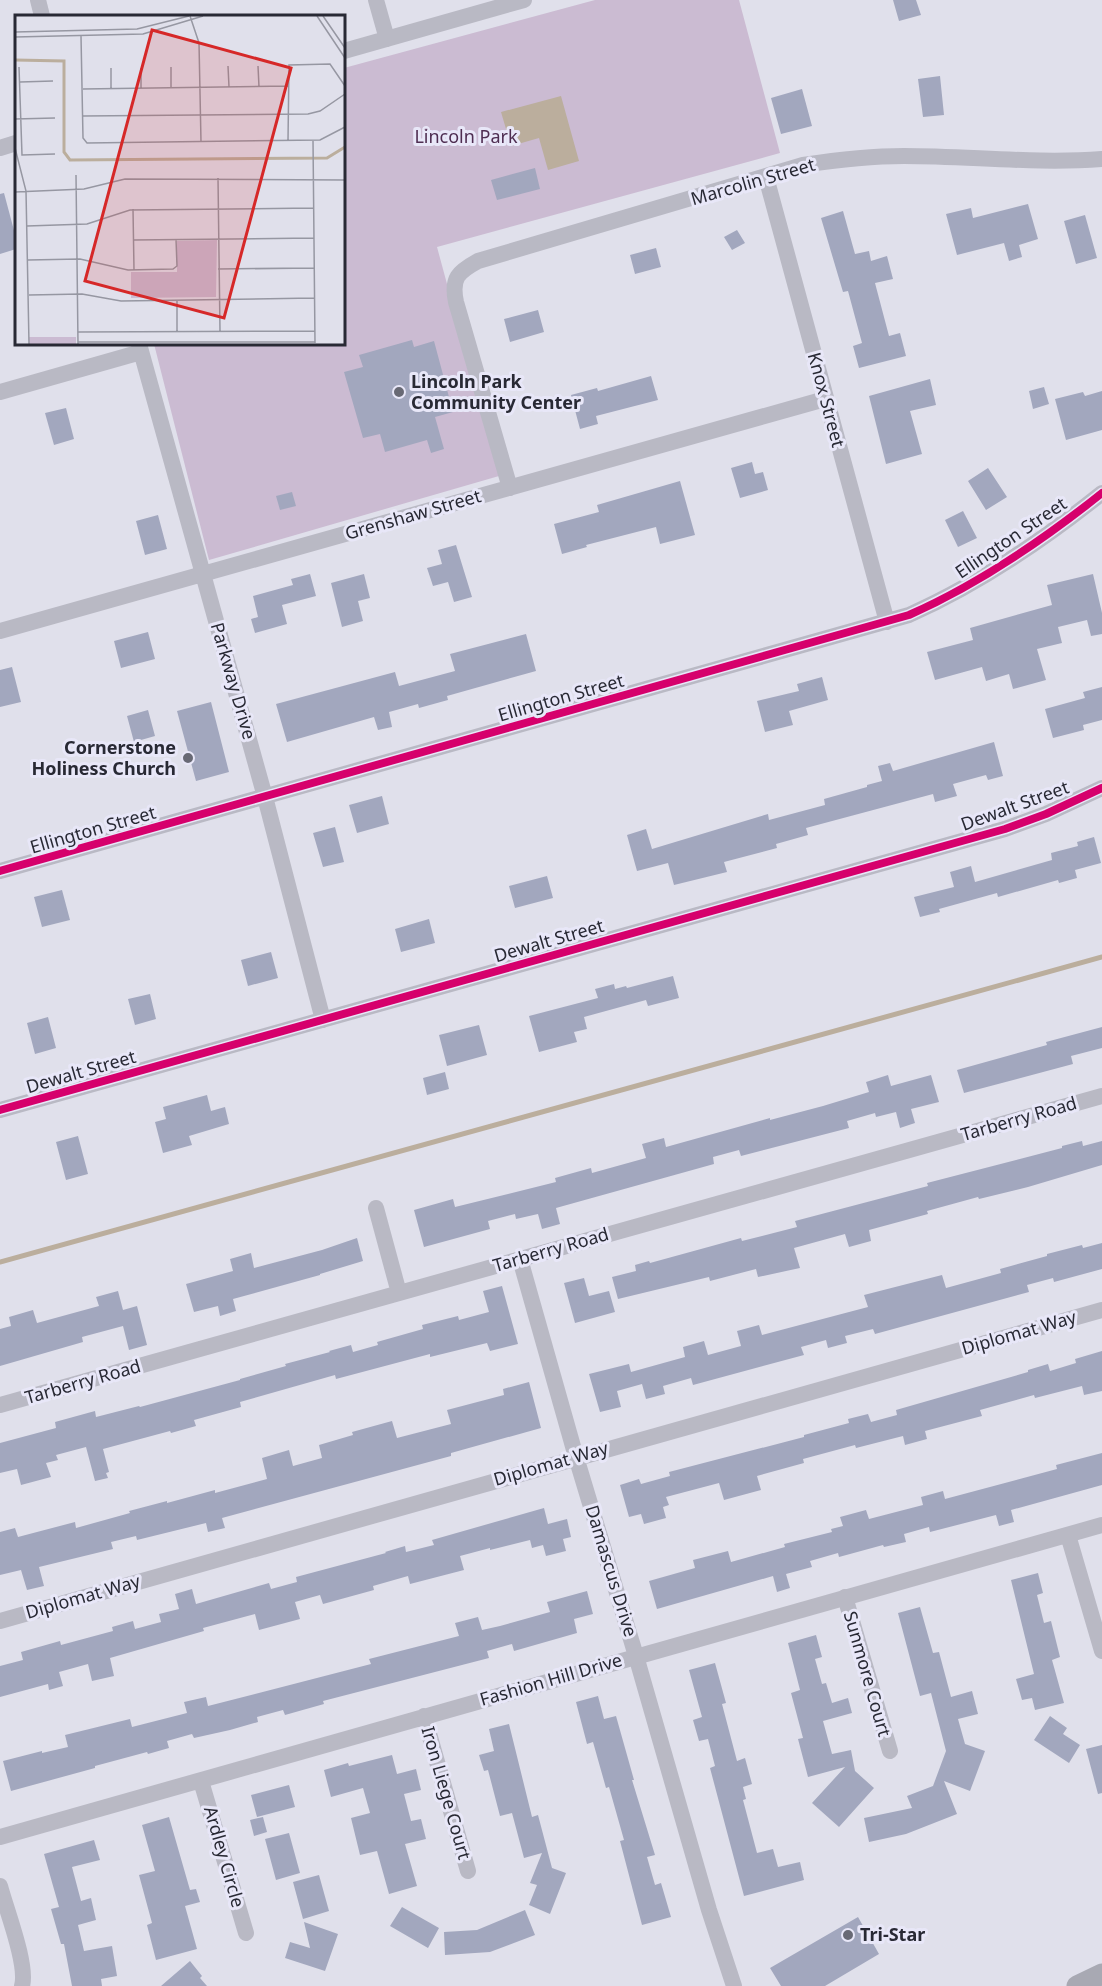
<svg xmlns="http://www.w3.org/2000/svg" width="1102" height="1986" font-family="'Noto Sans',sans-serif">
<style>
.green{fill:#cbbbd2}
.water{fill:#bbae9d}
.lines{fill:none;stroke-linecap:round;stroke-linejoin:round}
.stream{stroke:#bbae9d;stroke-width:5}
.building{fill:#a2a7be}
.minor{stroke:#b9b9c4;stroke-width:16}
.major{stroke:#a8a9b3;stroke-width:21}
.cycleway-casing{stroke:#e8e7f8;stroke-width:11}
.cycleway{stroke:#d6006c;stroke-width:8}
.poi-dot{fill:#686974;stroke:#e8e7f8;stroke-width:2}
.labels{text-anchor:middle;stroke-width:6;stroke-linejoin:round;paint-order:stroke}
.park-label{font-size:18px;fill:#4e2d51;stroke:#e8e7f8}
.street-label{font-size:18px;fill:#282934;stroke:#e8e7f8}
.poi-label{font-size:18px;font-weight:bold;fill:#282934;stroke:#e8e7f8;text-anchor:start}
.inset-river{fill:none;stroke:#bbae9d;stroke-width:3}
.inset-road{fill:none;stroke:#9697a2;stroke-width:1.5}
.view{fill:#d62828;fill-opacity:0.15;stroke:#d62828;stroke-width:3}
.inset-edge{fill:none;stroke:#282934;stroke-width:3}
</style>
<rect width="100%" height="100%" fill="#e0e0eb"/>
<path class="green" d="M595,0h144l41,153 -343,94 62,229 -290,84 -55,-216h190v-276z"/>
<path class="water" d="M561,96l18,65 -31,9 -9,-32 -28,8 -10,-34z"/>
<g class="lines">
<path class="stream" d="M0,1262l1102,-305"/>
</g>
<path class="building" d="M893,0h23l5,15 -22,6z
M940,76l4,39 -21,2 -5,-38z
M802,89l10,37 -31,8 -10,-36z
M535,168l5,21 -43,11 -6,-20z
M4,193l12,45v11l-16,5v-60z
M1028,204l10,35 -19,6 3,12 -13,4 -5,-18 -47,12 -11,-41 25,-6 2,10z
M843,211l12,43 14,-3 2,10 16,-5 6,23 -18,4 14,53 11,-3 6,23 -47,12 -6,-22 9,-3 -14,-52 -5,1 -22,-74z
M1085,215l12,43 -21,6 -12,-43z
M737,230l8,13 -13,7 -8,-13z
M656,248l5,19 -26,7 -5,-19z
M538,310l6,22 -34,10 -6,-23z
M412,340l2,7 20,-6 19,71 -18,5 9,32 -13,4 -4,-13 -42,12 -5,-18 -17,4 -19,-66 19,-5 -4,-12z
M651,376l7,24 -62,16 2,8 -18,5 -9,-34 26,-7 1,3z
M930,379l6,26 -26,6 12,43 -36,10 -17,-68z
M1044,387l5,17 -16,5 -4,-18z
M1102,391v39l-36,10 -11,-41 28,-7 2,4z
M66,408l8,31 -20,6 -9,-32z
M752,462l3,12 8,-2 5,18 -28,8 -9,-30z
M988,468l19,29 -21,13 -18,-29z
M680,481l15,54 -35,9 -4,-17 -70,18 1,2 -25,7 -8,-30 45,-12 -2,-7z
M292,492l4,14 -16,4 -4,-14z
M963,511l14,27 -19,9 -13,-27z
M158,515l9,34 -22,6 -9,-34z
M456,545l16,52 -18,5 -6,-20 -15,4 -6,-18 15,-4 -4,-14z
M310,574l6,22 -34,9 5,19 -32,9 -4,-14 7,-2 -5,-21 40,-11 -2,-6z
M364,574l6,24 -12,3 5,20 -21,6 -11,-44z
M1093,574l9,39v21l-11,2 -4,-16 -29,7 4,16 -25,6 9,31 -33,9 -4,-15 -23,7 -4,-14 -47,13 -8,-28 46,-12 -3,-12 82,-23 -5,-20z
M148,632l7,27 -34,9 -7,-27z
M526,634l10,37 -89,25 1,4 -29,8 -1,-4 -29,8 3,15 -14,3 -4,-13 -87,25 -11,-38 119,-32 4,14 56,-15 -5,-17z
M12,667l9,35 -21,5v-37z
M822,677l6,23 -39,11 4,14 -28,7 -8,-31 42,-10 -2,-7z
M1102,687v33l-19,5 1,5 -31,8 -8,-29 40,-11 -2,-6z
M211,702l18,70 -33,9 -19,-70z
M148,710l7,26 -21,6 -7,-26z
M994,742l9,34 -15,4 -2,-5 -33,9 4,12 -22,6 -2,-8 -127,34 2,7 -32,9 1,4 -53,14 3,10 -53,13 -6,-22 -31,8 -10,-36 19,-6 6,20 116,-35 1,6 56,-15 -1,-6 43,-12v-2l15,-4 -4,-15 12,-3 3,8z
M382,796l7,28 -32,9 -8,-28z
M335,827l9,35 -21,5 -10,-34z
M1094,837l7,26 -26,7 2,8 -18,5 -1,-3 -60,17 -1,-4 -58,16 1,3 -20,5 -6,-20 40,-10 -4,-15 21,-6 4,16 77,-22 -1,-7 27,-7 -1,-4z
M547,876l6,22 -38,10 -6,-22z
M62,890l8,30 -28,7 -8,-30z
M429,919l6,24 -34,9 -6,-23z
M271,952l7,26 -30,8 -7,-26z
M673,976l6,22 -31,8 -2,-6 -62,17 3,12 -13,3 3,10 -38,10 -10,-36 69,-18 -3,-9 19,-5 1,5 11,-3 1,2z
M150,994l6,25 -21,6 -7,-26z
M48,1017l8,31 -21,6 -8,-31z
M479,1025l8,30 -40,11 -8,-31z
M1102,1027v21l-31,8 2,8 -109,29 -7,-23 90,-25 -1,-3z
M445,1072l4,17 -22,6 -4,-17z
M888,1075l3,11 40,-11 8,27 -28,7 4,14 -15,5 -4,-16 -20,5 -1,-4 -28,8 2,7 -108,28 -2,-6 -26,7 1,7 -158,44 4,16 -18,5 -4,-15 -22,5 -1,-5 -27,7 2,8 -66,18 -10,-37 39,-11 2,8 101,-25 -1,-4 36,-10 1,5 54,-15 -4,-14 22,-6 2,9 104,-29v2l53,-14 46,-14 -3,-10z
M207,1095l4,16 14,-4 4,17 -40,12 3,9 -29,8 -8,-31 11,-3 -3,-12z
M78,1136l10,38 -22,6 -10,-38z
M1082,1141l1,5 19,-5v24l-74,22 -49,12 -1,-2 -51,14 1,3 -59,16 2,11 -22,6 -4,-13 -51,14 6,20 -42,9 -2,-8 -46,12 -1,-4 -91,22 -6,-22 24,-6 -1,-6 14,-4 1,2 91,-25 1,3 55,-14 -2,-6 133,-35 -1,-3 135,-35v-2z
M357,1238l6,23 -43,13v1l-87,24 3,12 -16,5 -2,-10 -24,6 -8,-28 47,-13 -3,-12 21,-6 3,15 68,-18z
M1102,1243v26l-48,13 -1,-4 -26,7 2,7 -154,42 -2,-5 -28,7 2,7 -19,5 -2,-8 -25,7 3,8 -111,30 -2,-7 -28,8 2,8 -19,5 -4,-15 -25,7 4,16 -21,5 -11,-38 40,-10 2,8 54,-15 -2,-10 21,-6 4,14 33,-9 -4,-15 22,-6 3,10 106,-28 -4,-12 78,-20 4,13 55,-15 -1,-4 47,-13v-2l35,-9 1,3z
M584,1278l5,18 20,-5 6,21 -40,11 -11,-40z
M502,1286l16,58 -28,7 -3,-8 -57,14v-3l-94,25 -1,-4 -95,27 1,5 -47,13 2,6 -25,7 -1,-2 -67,18 6,23 -3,1 2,5 -13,3 -9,-34 -30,8 2,5 -12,3 5,14 -30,8 -4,-16 -17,4v-30l56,-15 -1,-6 40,-11 1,6 43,-11 1,1 100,-27v-1l46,-13 -1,-2 45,-12 -1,-1 22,-6 2,7 25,-7 -1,-3 46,-13 -1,-4 36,-9 1,4 30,-8 -6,-21z
M118,1291l5,19 14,-4 10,39 -18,5 -6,-24 -41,11 1,5 -83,24v-37l11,-3 -2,-9 24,-7 4,13 62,-17 -3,-9z
M1102,1351v40l-18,4 -2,-9 -47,12 -1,-3 -54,15 2,6 -57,15 2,8 -22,6 -2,-9 -47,12 -1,-3 -52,14 1,4 -47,13 4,14 -37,10 -5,-17 -53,14 3,8 -6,2 3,11 -22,6 -3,-10 -12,3 -9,-32 19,-6 2,5 29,-8 -1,-4 135,-35v-2l45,-12 -1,-4 20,-5 3,8 26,-7 -1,-5 132,-38v-2l20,-6 2,7 26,-8 -1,-4z
M529,1382l12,46 -90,25v3l-229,62 3,10 -17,4 -2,-9 -69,17 -1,-4 -25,6 2,7 -74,18 5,19 -17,4 -6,-20 -21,5v-43l15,-4 3,9 57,-15 1,6 54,-15 -1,-2 38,-10v2l48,-13v3l52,-14 -5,-21 27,-8 4,16 29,-8 -3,-13 34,-10 -1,-3 40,-11 5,17 54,-14 -4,-14 57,-15 -1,-6z
M1102,1453v32l-91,25 3,12 -15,4 -3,-11 -66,17 -1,-5 -25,7 2,8 -22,5 -1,-2 -44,12 -1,-4 -28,8 2,6 -26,7 4,14 -13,4 -4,-16 -116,33 -8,-28 46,-13 -2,-8 35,-9 3,11 54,-15 -1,-3 48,-12 -1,-3 12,-3 -3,-9 26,-7 3,9 54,-14 -2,-8 22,-6 2,8 112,-30 -1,-4z
M544,1508l4,16 19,-5 4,18 -8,2 3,12 -20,5 -3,-11 -11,3 -2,-8 -40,10v-2l-30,8 4,14 -54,14 -2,-8 -35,10 1,4 -51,14 -3,-9 -25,7 5,17 -41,11 -4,-16 -52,14 1,3 -94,27 4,18 -22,5 -4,-17 -29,8 4,14 -14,4 -1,-6 -48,13v-31l23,-6 -2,-8 39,-11 1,4 52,-14 -1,-4 21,-6 2,8 26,-7 -2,-8 20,-5 -4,-15 17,-5 4,15 73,-21 2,6 26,-7 -1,-5 90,-24 -1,-1 20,-6 1,6 28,-7 -2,-5z
M1038,1573l5,20 -6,2 7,28 7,-2 9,36 -8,3 12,43 -29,7 -3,-12 -10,2 -6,-21 18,-5 -23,-94z
M587,1591l6,23 -19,5 3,14 -63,18 -2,-7 -25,7 2,7 -166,43 1,3 -39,11 -2,-5 -26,7 1,5 -28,8 -36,8 -2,-4 -25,7 2,7 -21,6 -1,-2 -52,14v2l-84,23 -8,-30 39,-10v2l26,-6 -3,-12 65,-16 2,8 55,-14 -3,-11 22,-5 2,9 163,-42 -2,-5 90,-23 -4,-13 23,-6 4,13 18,-4 50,-14 -3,-10z
M920,1607l13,46 6,-1 12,45 21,-6 6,23 -20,5 7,25 20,7 -15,40 -26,-10 13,33 -51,20 -37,8 -5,-24 48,-10 -5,-12 26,-10 13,-35 -15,-58 -11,3 -22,-83z
M816,1635l6,22 -7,2 7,25 4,-1 6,20 16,-5 4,15 -29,8 9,33 19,-4 4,21 19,17 -35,39 -27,-24 33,-36 -37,10 -10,-38 5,-1 -12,-45 9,-3 -12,-47z
M715,1663l11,40 -4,1 15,57 8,-3 7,26 -9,3 3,12 -3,1 14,53 16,-4 5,18 22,-5 4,18 -60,16 -34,-128 5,-2 -7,-27 -9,2 -6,-21 9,-3 -13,-47z
M598,1696l6,23 12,-3 18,64h-2l23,75 -8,2 8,28 6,-2 10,34 -29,8 -22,-84 4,-1 -15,-53 -3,1 -13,-46 -6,2 -11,-42z
M1050,1716l17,12 -4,6 17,11 -11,18 -35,-23z
M509,1724l23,93 6,-2 14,53 14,5 -16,41 -21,-9 8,-20 -7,-2 12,-30 -18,5 -12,-45 -12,3 -12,-46 -4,1 -5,-16 15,-4 -5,-22z
M1102,1745v48l-4,1 -12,-45z
M392,1755l5,19 19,-5 5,21 -17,4 7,27 10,-2 5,20 -21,5 12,42 -28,8 -12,-43 -17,4 -9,-37 19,-5 -7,-25 -32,9 -7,-27 24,-7 1,3z
M289,1785l6,22 -38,10 -6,-22z
M169,1817l21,73 6,-1 4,13 -15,4 12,43 -41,11 -9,-35 5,-2 -13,-48 16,-4 -13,-46z
M263,1817l4,15 -13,4 -4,-16z
M289,1833l11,40 -24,7 -11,-41z
M94,1840l6,20 -28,7 9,34 10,-3 5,22 -18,5 6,26 28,-5 5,30 -16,3 1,7h-30l-8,-42h-3l-10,-35 8,-2 -15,-53z
M319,1875l10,36 -26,8 -10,-37z
M402,1907l37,21 -11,20 -38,-22z
M525,1910l10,25 -45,17 -45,3 -1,-23 33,-2z
M858,1917l21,37 -54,32h-44l-11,-18z
M304,1922l34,12 -13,37 -40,-13 5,-16 20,6z
M190,1961l12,15 -2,2 7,8h-46z"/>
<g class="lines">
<path class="minor" d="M38,0l4,16
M376,0l11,39
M344,51l180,-51
M0,148l16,-5
M766,177l121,445
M139,344l126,453 58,223
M0,392l141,-40
M510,488l-54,-186c-5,-24 2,-30 22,-41l325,-96c33,-5 67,-9 101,-9 66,0 132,8 198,3
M0,631l825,-232
M0,871l909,-256c70,-31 133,-74 193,-122
M0,1110l1005,-281 41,-15 56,-26
M376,1208l23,85
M520,1259l56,198 60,199 73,254 25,76
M0,1405l1102,-309
M1068,1535l34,116
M845,1597l45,154
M0,1621l1102,-311
M424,1716l44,155
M201,1781l45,152
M0,1837l1102,-312
M0,1886c6,23 28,79 22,100"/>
<path class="major" d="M1077,1986l25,-12"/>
<g class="cycleway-casing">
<path id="cycleway" d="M0,871l909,-256c70,-31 133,-74 193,-122
M0,1110l1005,-281 41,-15 56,-26"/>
</g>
<use href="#cycleway" class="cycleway"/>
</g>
<g class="poi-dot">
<circle cx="399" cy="392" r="6"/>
<circle cx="188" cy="758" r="6"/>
<circle cx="848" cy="1935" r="6"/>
</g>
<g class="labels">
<g class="park-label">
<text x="466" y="143">Lincoln Park</text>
</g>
<g class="street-label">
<text transform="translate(753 182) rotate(-16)" y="6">Marcolin Street</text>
<text transform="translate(826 400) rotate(75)" y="6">Knox Street</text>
<text transform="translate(413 515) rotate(-16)" y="6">Grenshaw Street</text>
<text transform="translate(1011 538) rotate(-34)" y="6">Ellington Street</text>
<text transform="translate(233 681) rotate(74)" y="6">Parkway Drive</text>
<text transform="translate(561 698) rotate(-16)" y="6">Ellington Street</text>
<text transform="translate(1015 806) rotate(-20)" y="6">Dewalt Street</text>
<text transform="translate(93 830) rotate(-16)" y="6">Ellington Street</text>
<text transform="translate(549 941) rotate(-16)" y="6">Dewalt Street</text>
<text transform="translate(81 1072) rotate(-16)" y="6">Dewalt Street</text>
<text transform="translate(1019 1119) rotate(-16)" y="6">Tarberry Road</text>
<text transform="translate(551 1250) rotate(-16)" y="6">Tarberry Road</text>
<text transform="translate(1019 1333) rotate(-16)" y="6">Diplomat Way</text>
<text transform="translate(83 1382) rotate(-16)" y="6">Tarberry Road</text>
<text transform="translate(551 1464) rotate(-16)" y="6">Diplomat Way</text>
<text transform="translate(611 1571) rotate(73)" y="6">Damascus Drive</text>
<text transform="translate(83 1597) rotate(-16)" y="6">Diplomat Way</text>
<text transform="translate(867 1674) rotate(74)" y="6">Sunmore Court</text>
<text transform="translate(551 1680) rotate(-16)" y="6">Fashion Hill Drive</text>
<text transform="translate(446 1793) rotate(74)" y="6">Iron Liege Court</text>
<text transform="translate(224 1857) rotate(74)" y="6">Ardley Circle</text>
</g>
<g class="poi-label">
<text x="411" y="388">Lincoln Park<tspan x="411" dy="21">Community Center</tspan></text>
<text x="176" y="754" text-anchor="end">Cornerstone<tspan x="176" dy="21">Holiness Church</tspan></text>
<text x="860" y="1941">Tri-Star</text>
</g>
</g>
<g transform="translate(15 15)">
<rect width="330" height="330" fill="#e0e0eb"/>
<path d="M202,225l-1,57 -85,1v-26h46v-31zM14,322h47v7h-47z" fill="#cbbbd2"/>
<path class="inset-river" d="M0,45l49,1v91l6,8 257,-2 18,-11"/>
<path class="inset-road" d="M175,1l9,27 2,99M302,1l28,42M308,1l22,32M0,17l122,-3 52,-13M66,21l2,102 4,5 233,-3 25,-13M0,22l128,-3 60,-18M213,51l1,21M243,51l1,21M4,52l3,88 33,-1M156,52v21M96,53v21M126,53v20M5,67l33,-1M68,74l205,-3M68,101l225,-2 12,-3 25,-17M0,104l40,-1M298,125l2,203M273,126l1,-76 41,-1 15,22M0,133l11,43 3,153M61,160l2,169M203,163l2,153M0,177l69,-3 41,-10 220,1M118,194l1,61M12,211l60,-2 43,-14 184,-2M118,225l181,-2M13,245l52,-1 48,11 45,-1 4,-3 -1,-27M203,254l96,-1M14,280l53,-1 39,7 193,-3M162,285v31M330,293v-125M63,317l237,-1M63,327h237"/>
<path class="view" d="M137,15l139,38 -67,250 -139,-37z"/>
<rect width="330" height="330" class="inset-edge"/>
</g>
</svg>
